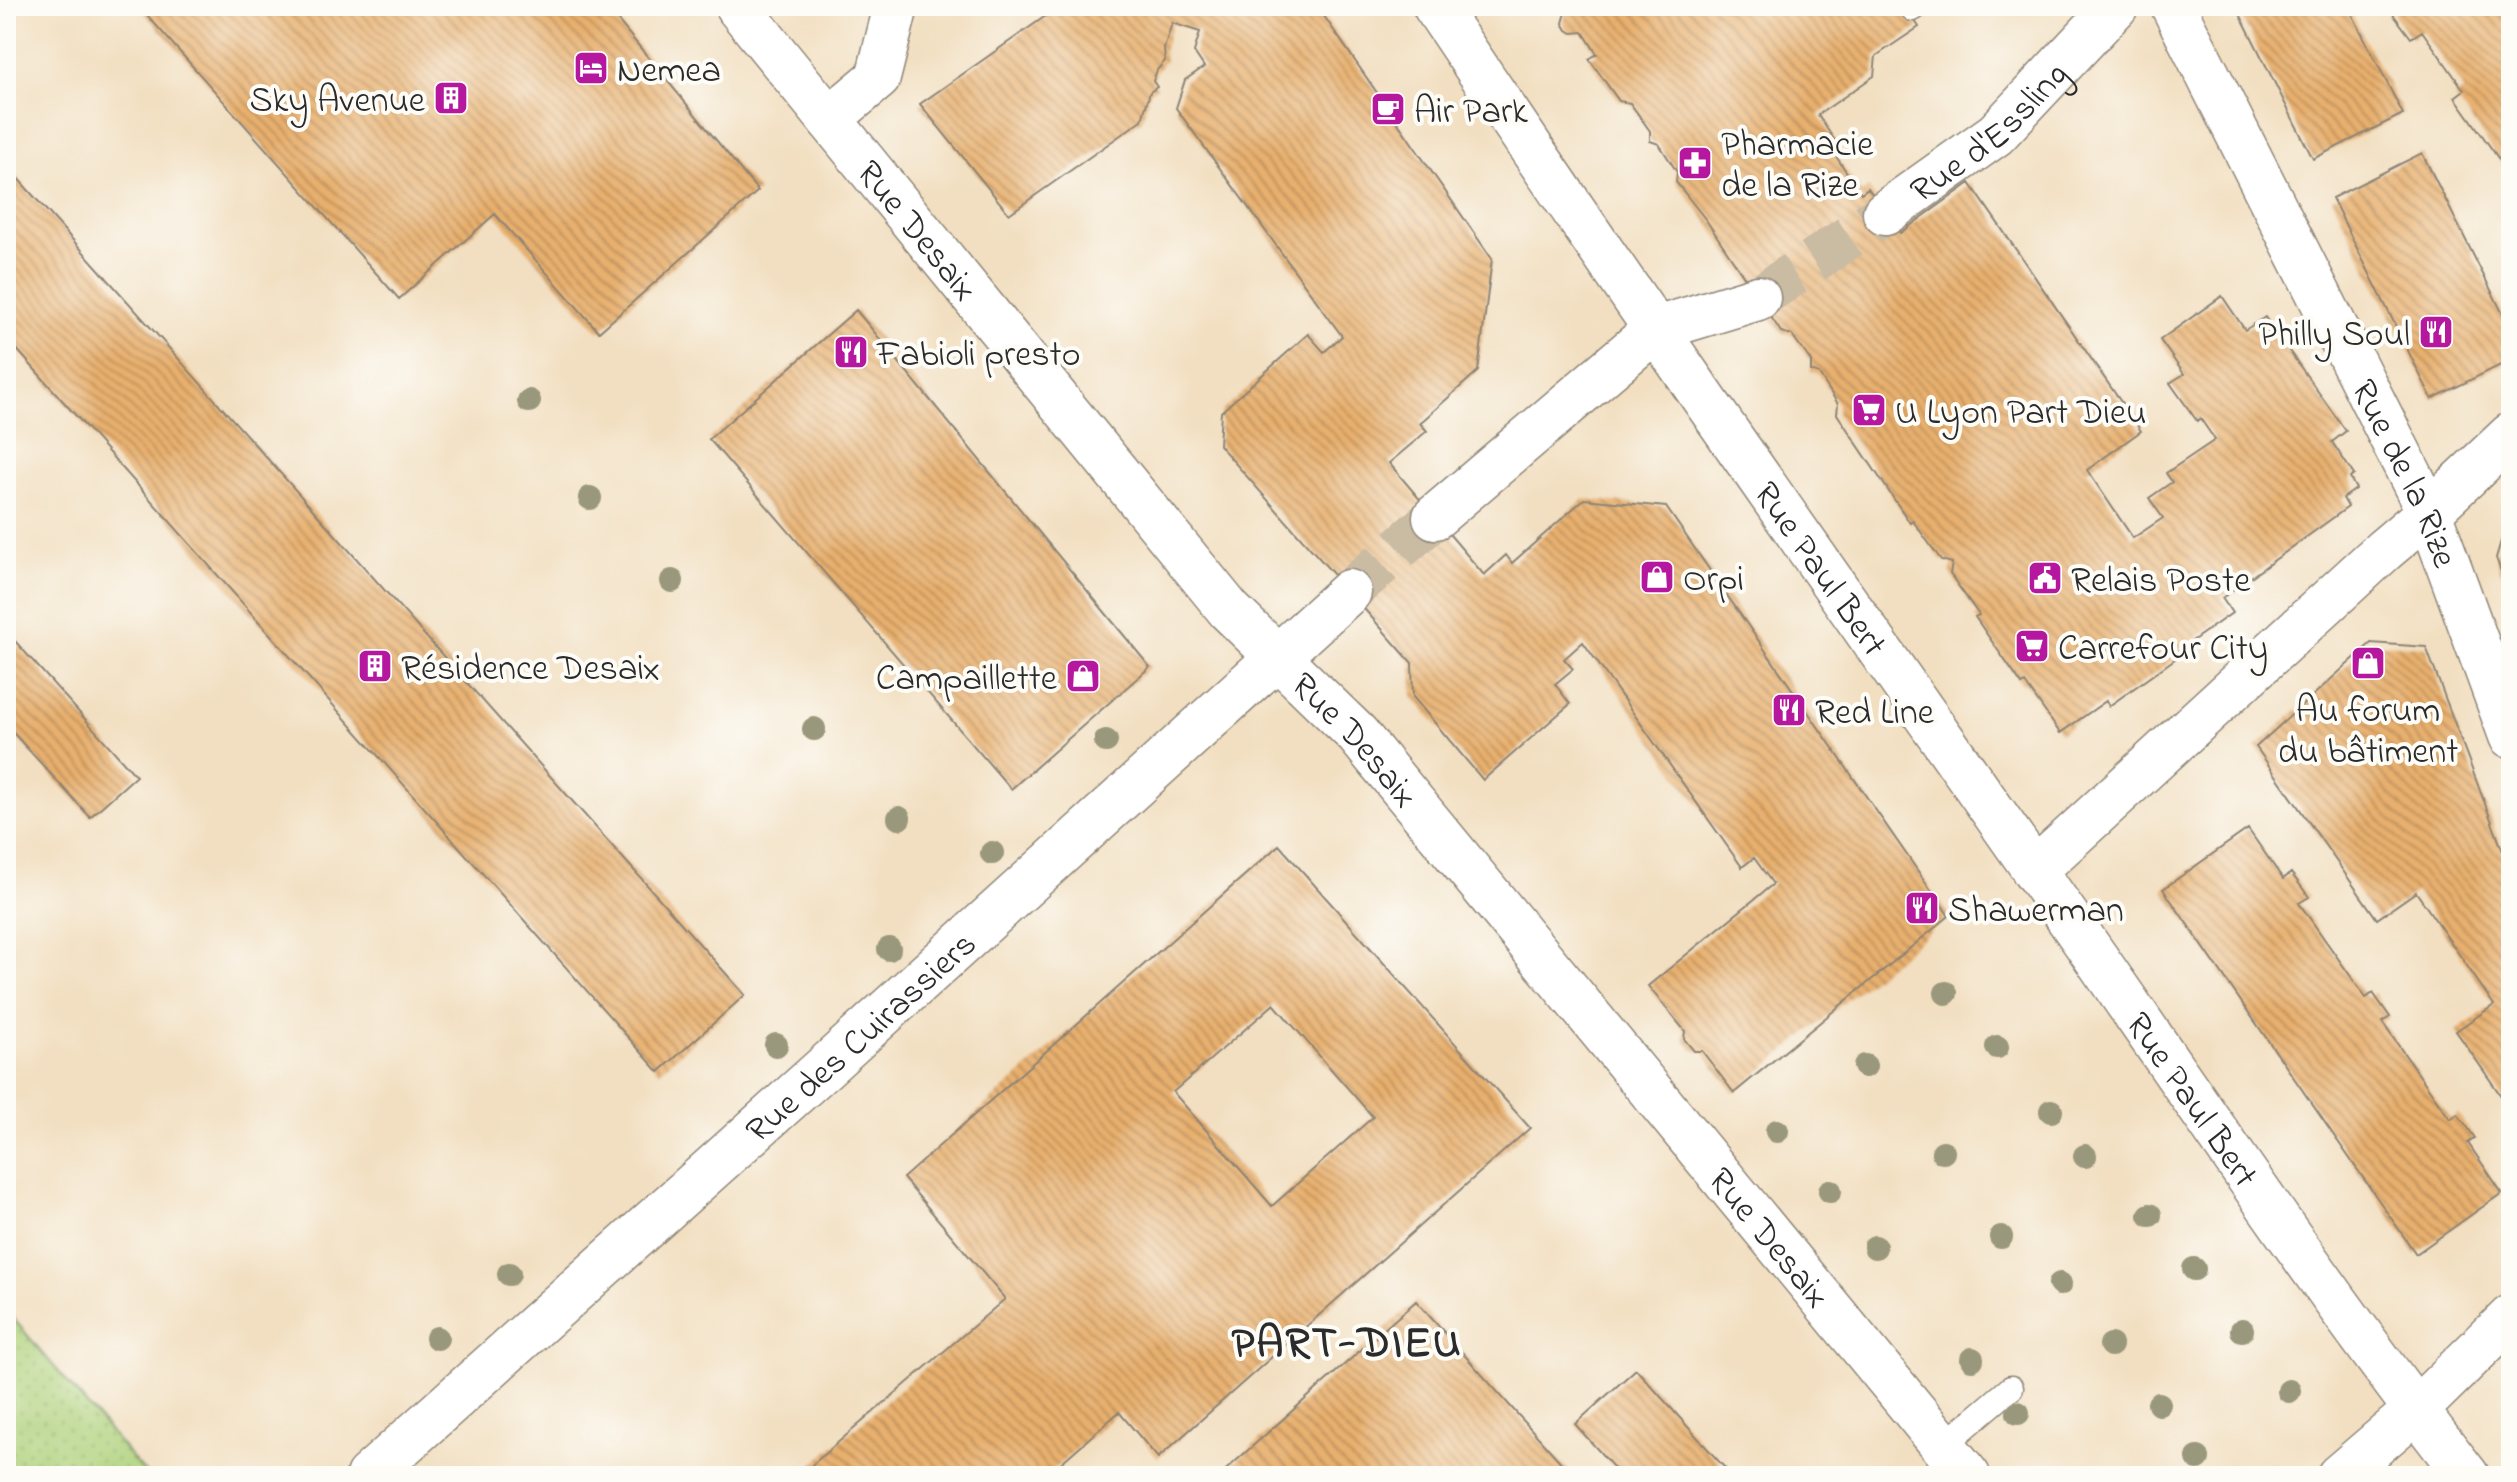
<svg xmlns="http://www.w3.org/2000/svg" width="2517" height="1482" font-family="'Indie Flower',sans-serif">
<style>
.grass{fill:url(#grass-dots);stroke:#6c7e52;stroke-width:2}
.building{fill:url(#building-back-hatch);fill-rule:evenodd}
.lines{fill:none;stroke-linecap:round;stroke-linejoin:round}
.street-tunnel{stroke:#cabba3;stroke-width:44;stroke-dasharray:44 22;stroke-linecap:butt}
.lane-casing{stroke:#8e8576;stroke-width:27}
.street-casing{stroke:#8e8576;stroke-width:47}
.secondary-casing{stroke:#8e8576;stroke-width:47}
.lane{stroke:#fff;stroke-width:24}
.street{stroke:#fff;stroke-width:44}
.secondary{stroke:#fff;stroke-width:44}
.tree{fill:#9a987b}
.labels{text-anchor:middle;stroke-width:8;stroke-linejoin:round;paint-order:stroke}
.poi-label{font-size:36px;fill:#2b2b2b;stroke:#fdfcf7;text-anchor:start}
.street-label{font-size:36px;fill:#2b2b2b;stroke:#fdfcf7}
.district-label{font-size:44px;font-weight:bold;letter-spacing:2px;fill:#2b2b2b;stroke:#fdfcf7}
</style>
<defs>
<pattern id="grass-dots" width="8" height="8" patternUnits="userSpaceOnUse" patternTransform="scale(2)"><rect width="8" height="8" fill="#add079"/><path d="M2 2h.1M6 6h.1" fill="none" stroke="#95b369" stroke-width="1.8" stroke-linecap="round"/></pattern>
<pattern id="building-back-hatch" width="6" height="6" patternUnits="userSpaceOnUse" patternTransform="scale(2)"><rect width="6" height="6" fill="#e8b06e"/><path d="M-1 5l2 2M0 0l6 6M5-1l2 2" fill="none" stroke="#bc8f5b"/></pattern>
</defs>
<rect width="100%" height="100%" fill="#fdfcf7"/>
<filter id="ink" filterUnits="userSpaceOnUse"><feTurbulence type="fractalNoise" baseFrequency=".0125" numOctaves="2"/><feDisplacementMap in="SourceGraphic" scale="16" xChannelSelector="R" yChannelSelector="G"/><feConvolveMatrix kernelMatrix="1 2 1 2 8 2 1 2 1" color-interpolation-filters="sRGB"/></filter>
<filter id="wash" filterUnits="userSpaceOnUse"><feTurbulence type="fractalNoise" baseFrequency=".006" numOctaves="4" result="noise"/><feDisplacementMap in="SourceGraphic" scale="32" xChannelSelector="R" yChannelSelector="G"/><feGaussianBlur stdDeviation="1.8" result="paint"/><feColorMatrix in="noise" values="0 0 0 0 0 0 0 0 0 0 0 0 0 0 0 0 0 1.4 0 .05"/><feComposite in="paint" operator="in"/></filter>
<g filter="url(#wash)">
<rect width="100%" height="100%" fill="#f2dfc1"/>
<path class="grass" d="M6,1310l126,148 16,18h-142z"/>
<g id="blocks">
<path class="building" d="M139,6h467l152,185 -159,141 -104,-118 -96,85z
M1060,6h257l175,253 -14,112 -58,52 7,8 -38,32 95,112 22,-20 6,8 72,-64 82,8 283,409 -215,177 -32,-42h-8l-10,-12 1,-8 -37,-45 125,-102 -19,-26 -12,9 -159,-225 -19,17 9,10 -18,15 15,20 -87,76 -70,-83 -1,-34 -193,-218 2,-33 87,-78 16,18 18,-16 -166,-228 9,-28 19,-13 -10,-15 6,-20 -28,-9 -8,26 1,12 -8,9 -4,11 4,6 -7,5 -8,28 -133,94 -89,-110z
M1565,6h340l14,21 -43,29 -2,20 -56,39 23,35 -6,5 26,38 7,-5 32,45 70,-50 171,248 -54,39 46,68 30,-20 -14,-20 23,-16 -6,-9 49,-33 -15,-22 -3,3 -27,-38 14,-9 -24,-34 62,-44 23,34 20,-13 81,114 -14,11 22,33 -4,3 6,11 -13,9 5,9 -126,91 10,15 -57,40 4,3 -70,50 -3,-5 -46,32 -35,-50 -3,2 -47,-68 4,-2 -29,-41 2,-11 -11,-3 -28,-39 -3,2 -73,-109 1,-10 -19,-30 -8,-3v-10l-19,-26 -11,-3 -75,-112 -30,-38 1,-10 -18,-28 -9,-3v-10l-20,-28 -11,-2 -30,-42 8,-5 -14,-22 -11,1 -5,-3 -4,-7 4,-14z
M2236,6h112l55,108 -90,45z
M2406,6h105v170l-56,-79 9,-7 -42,-59 -11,7 -18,-24z
M2422,153l89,177v30l-79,39 -100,-201z
M6,165l739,830 -86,77 -653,-735z
M856,310l294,357 -139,122 -302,-350z
M2511,507v91l-15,-40z
M6,631l130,145 -46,41 -84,-92z
M2371,643l55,4 85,226v237l-55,-79 38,-26 -78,-113 -39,27 -121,-172z
M2248,829l35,50 8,-6 18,24 -10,6 67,95 7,-5 17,24 -8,5 68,97 8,-5 17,24 -7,5 34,50 -86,61 -253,-365z
M1279,845l251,283 -372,330 -39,-46 -73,64h-247l206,-177 -102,-121zM1274,1004l99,113 -101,89 -99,-114z
M1416,1301l157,175h-354z
M1636,1369l96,107h-111l-46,-52z"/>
</g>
</g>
<g filter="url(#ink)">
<use href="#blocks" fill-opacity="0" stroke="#8e8576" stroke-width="2"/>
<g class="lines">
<path class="street-tunnel" d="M1758,298l127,-85
M1349,592l86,-75"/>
<g class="lane-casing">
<path id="lane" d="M1913,9l4,-3
M1943,1446l68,-58"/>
</g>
<g class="street-casing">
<g id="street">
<path id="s1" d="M737,6l492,604 128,124 611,742"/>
<path id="s2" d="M2173,6l256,506 82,224"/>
<path d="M829,119l49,-41 18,-72"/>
<path id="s3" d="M1885,213l111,-79 120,-128"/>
<path d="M1435,517l221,-188 102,-31"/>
<path d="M2034,871l350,-321 45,-38 82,-77"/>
<path id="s4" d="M368,1476l466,-417 515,-467"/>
<path d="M2339,1476l76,-65 96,-94"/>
</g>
</g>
<g class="secondary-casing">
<g id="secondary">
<path id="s5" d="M1435,6c208,310 424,614 638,919 130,185 254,373 394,551"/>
</g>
</g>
<use href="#lane" class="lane"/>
<use href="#street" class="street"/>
<use href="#secondary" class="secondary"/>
</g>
<g class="tree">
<circle cx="529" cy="401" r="12"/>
<circle cx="590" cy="498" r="12"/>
<circle cx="672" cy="581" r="12"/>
<circle cx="814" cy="729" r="12"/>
<circle cx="1106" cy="741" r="12"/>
<circle cx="899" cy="818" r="12"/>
<circle cx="992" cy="853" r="12"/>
<circle cx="889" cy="949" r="12"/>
<circle cx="1946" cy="993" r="12"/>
<circle cx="776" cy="1045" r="12"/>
<circle cx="1997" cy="1047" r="12"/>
<circle cx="1865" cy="1066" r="12"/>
<circle cx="2051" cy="1111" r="12"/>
<circle cx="1777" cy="1131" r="12"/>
<circle cx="1943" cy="1152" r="12"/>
<circle cx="2085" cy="1156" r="12"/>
<circle cx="1830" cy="1191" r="12"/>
<circle cx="2150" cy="1215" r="12"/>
<circle cx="2001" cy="1237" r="12"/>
<circle cx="1875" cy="1247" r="12"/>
<circle cx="2194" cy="1269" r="12"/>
<circle cx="509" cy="1274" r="12"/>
<circle cx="2060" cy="1284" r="12"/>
<circle cx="2242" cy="1330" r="12"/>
<circle cx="437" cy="1338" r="12"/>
<circle cx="2111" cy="1345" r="12"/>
<circle cx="1972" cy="1359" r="12"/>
<circle cx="2289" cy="1391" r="12"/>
<circle cx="2159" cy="1404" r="12"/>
<circle cx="2018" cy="1413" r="12"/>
<circle cx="2198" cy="1458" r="12"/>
</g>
</g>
<defs>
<g id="hotel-square" transform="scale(1.8)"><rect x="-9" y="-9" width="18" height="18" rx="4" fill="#b5179e" stroke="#fdfcf7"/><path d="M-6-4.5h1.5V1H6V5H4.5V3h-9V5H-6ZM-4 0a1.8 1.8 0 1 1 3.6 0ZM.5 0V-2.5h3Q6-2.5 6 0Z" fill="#fff"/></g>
<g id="building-square" transform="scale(1.8)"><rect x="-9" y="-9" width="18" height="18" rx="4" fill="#b5179e" stroke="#fdfcf7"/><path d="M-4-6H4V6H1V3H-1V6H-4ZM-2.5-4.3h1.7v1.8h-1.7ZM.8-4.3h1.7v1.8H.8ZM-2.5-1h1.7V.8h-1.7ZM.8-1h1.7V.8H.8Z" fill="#fff"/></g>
<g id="cafe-square" transform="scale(1.8)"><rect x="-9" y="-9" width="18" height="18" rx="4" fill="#b5179e" stroke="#fdfcf7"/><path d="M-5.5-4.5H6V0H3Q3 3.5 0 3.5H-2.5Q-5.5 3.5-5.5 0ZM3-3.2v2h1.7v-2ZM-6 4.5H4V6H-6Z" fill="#fff"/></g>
<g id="pharmacy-square" transform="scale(1.8)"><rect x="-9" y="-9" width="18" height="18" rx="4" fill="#b5179e" stroke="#fdfcf7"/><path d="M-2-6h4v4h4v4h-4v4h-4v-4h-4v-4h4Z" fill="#fff"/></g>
<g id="restaurant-square" transform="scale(1.8)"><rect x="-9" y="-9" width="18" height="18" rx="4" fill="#b5179e" stroke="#fdfcf7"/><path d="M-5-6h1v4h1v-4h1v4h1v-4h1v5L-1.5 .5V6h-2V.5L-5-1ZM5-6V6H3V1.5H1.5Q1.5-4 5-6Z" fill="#fff"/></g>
<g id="supermarket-square" transform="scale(1.8)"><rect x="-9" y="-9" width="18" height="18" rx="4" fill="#b5179e" stroke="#fdfcf7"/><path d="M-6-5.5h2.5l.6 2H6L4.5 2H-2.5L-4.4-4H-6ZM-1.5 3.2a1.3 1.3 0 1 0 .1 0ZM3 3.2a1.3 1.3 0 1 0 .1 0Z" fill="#fff"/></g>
<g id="shop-square" transform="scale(1.8)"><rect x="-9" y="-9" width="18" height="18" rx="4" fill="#b5179e" stroke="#fdfcf7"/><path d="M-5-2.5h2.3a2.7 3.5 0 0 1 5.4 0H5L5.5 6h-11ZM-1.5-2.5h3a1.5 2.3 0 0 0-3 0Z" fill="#fff"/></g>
<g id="civic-square" transform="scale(1.8)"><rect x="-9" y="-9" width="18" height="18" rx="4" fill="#b5179e" stroke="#fdfcf7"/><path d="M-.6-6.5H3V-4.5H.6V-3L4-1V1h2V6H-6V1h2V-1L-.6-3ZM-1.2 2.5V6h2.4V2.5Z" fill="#fff"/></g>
</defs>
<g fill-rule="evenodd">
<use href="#hotel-square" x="591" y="68"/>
<use href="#building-square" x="451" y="98"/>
<use href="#cafe-square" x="1388" y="109"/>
<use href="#pharmacy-square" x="1695" y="163"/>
<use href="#restaurant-square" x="2436" y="332"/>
<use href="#restaurant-square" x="851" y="352"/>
<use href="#supermarket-square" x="1869" y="410"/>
<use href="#shop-square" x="1657" y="577"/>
<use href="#civic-square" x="2045" y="578"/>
<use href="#supermarket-square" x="2032" y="646"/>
<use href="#shop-square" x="2368" y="663"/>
<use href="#building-square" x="375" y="666"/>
<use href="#shop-square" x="1083" y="676"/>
<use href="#restaurant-square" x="1789" y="710"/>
<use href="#restaurant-square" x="1922" y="908"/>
</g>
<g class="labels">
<g class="poi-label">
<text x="617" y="81">Nemea</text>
<text x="425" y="111" text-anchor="end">Sky Avenue</text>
<text x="1414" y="122">Air Park</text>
<text x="1721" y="155">Pharmacie<tspan x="1721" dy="41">de la Rize</tspan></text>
<text x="2410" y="345" text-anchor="end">Philly Soul</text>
<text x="877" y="365">Fabioli presto</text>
<text x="1895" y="423">U Lyon Part Dieu</text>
<text x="1683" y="590">Orpi</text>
<text x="2071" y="591">Relais Poste</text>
<text x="2058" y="659">Carrefour City</text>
<text x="401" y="679">Résidence Desaix</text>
<text x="1057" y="689" text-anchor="end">Campaillette</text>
<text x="2368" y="721" text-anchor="middle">Au forum<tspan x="2368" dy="41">du bâtiment</tspan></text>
<text x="1815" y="723">Red Line</text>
<text x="1948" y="921">Shawerman</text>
</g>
<g class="street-label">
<text dy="13" stroke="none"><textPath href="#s3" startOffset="132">Rue d'Essling</textPath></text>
<text dy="13" stroke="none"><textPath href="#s1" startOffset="288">Rue Desaix</textPath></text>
<text dy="13" stroke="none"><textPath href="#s2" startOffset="522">Rue de la Rize</textPath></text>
<text dy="13" stroke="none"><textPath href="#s5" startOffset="682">Rue Paul Bert</textPath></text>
<text dy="13" stroke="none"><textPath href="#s1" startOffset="960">Rue Desaix</textPath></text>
<text dy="13" stroke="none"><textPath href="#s4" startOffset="660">Rue des Cuirassiers</textPath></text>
<text dy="13" stroke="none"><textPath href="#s5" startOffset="1330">Rue Paul Bert</textPath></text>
<text dy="13" stroke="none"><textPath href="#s1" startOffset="1608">Rue Desaix</textPath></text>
</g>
<g class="district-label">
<text x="1347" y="1356">PART-DIEU</text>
</g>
</g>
<rect width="2517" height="1482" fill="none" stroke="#fdfcf7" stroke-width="32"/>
</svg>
